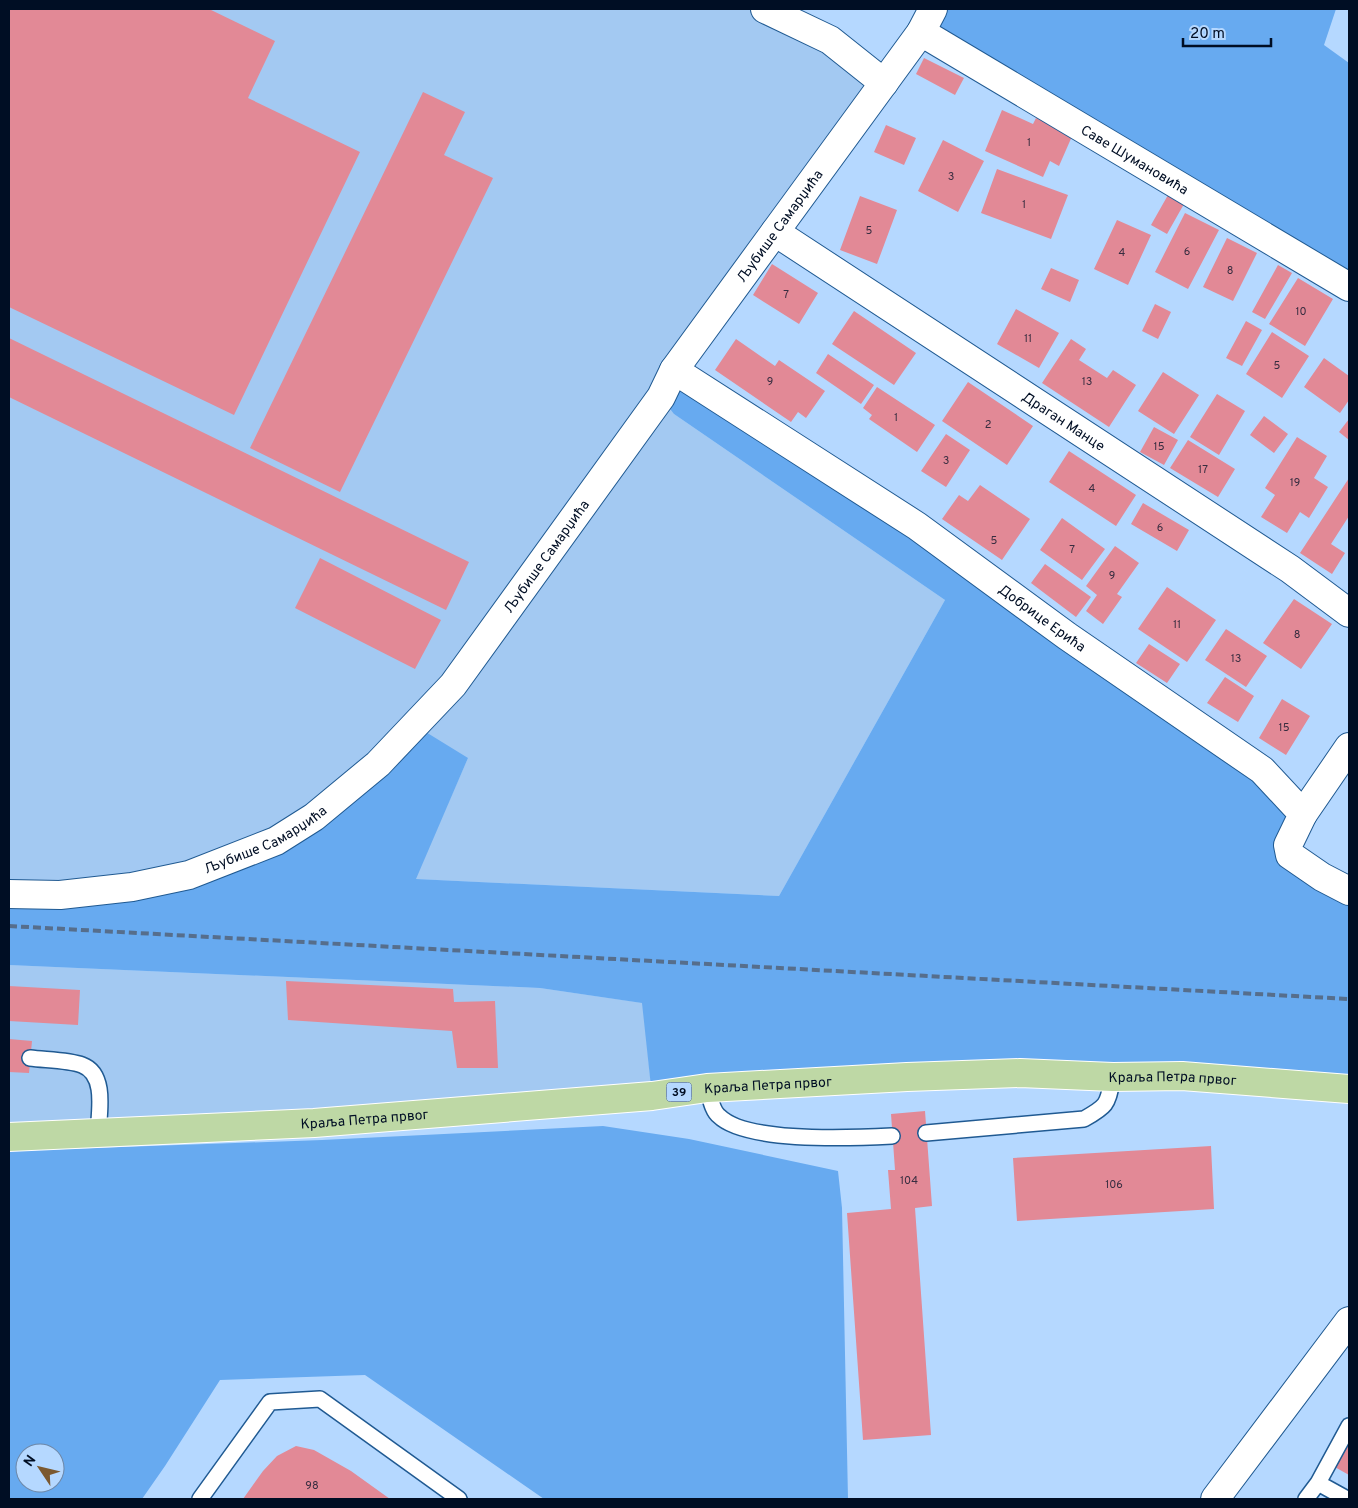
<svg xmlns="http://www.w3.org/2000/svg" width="1358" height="1508" font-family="Overpass,sans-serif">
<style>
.built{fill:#a3c9f2}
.green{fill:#67aaf0;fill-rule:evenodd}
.building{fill:#e28996}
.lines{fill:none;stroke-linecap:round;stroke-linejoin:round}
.service-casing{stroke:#205a92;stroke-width:18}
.minor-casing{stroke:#205a92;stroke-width:30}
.primary-casing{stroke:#fff;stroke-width:30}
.service{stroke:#fff;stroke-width:15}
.minor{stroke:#fff;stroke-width:28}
.primary{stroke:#bed8a5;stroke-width:28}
.rail{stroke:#566e8c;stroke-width:4;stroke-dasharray:8 4;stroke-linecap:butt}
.labels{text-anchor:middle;stroke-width:4;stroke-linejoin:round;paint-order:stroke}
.number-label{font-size:11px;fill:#382d40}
.shield{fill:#b5d8ff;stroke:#364b66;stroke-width:1}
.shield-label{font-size:12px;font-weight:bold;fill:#000e24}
.street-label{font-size:14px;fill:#000e24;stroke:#b5d8ff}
</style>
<rect width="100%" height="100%" fill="#b5d8ff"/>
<path class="built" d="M9,9h756l119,74 -210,287v44l271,186 -166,296 -364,-17 53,-121 -90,6 -150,96 -219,34z
M9,965l531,23 103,15 9,93 -643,41z"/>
<path class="green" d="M933,9h403l-12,36 25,18v224l-428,-255z
M674,370l629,444 -15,30 61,47v193l-167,-8 -530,20 -10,-93 -102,-15 -531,-23v-71l51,1 216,-54 140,-115 52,32 -52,121 363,17 166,-296 -271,-186 -13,-17z
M603,1126l86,13 149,32 4,37 6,291h-304l-179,-124 -145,5 -55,86 -23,33h-133v-348l313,-11zM25,1453h30v30h-30z"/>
<path class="building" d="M9,9h200l66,32 -27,57 112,54 -126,263 -225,-108z
M924,58l40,20 -9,17 -39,-21z
M423,92l42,20 -21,43 49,23 -153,314 -90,-44z
M1002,110l31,14 3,-6 37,16 -14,32 -9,-5 -7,16 -58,-26z
M886,125l30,13 -12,27 -30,-13z
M943,140l41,21 -26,51 -40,-21z
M997,169l71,26 -17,44 -70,-26z
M1168,195l16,9 -17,30 -16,-9z
M860,196l37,14 -20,54 -37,-14z
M1185,213l34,17 -31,59 -33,-17z
M1117,220l34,15 -23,50 -34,-16z
M1227,238l30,15 -24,48 -30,-14z
M772,264l46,29 -19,31 -46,-29z
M1278,265l14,8 -27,46 -13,-7z
M1051,268l28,12 -9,22 -29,-13z
M1298,278l35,21 -28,47 -36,-22z
M1155,304l16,8 -13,27 -16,-8z
M1016,309l43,24 -20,35 -42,-24z
M854,311l62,42 -22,32 -62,-41z
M1246,321l16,9 -20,36 -16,-8z
M1272,332l37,24 -27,42 -36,-24z
M9,338l460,224 -23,48 -437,-213z
M736,339l39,27 4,-6 46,31 -19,27 -8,-6 -7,10 -76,-52z
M1071,339l15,10 -7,11 28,18 6,-8 23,15 -27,42 -67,-44z
M828,354l46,31 -13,19 -45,-31z
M1324,358l25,18v24l-9,13 -36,-26z
M1163,372l36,23 -25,39 -36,-23z
M968,382l65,44 -26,39 -65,-44z
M877,387l58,38 -18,27 -48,-33 3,-4 -9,-7z
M1217,394l28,17 -26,44 -29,-18z
M1264,416l24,18 -14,19 -24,-18z
M1349,419v21l-10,-8z
M1154,427l24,13 -14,25 -24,-13z
M946,434l24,16 -24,37 -25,-16z
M1297,437l30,19 -13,22 14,9 -19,31 -9,-6 -13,21 -26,-16 14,-22 -10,-7z
M1188,440l47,29 -17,28 -48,-29z
M1069,451l67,44 -20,31 -67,-44z
M1349,478v38l-18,28 14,9 -13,21 -32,-21z
M980,485l50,34 -28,41 -60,-41 17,-24 9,6z
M1143,503l46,27 -12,21 -46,-27z
M1062,518l43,31 -23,31 -42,-30z
M1115,546l24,17 -22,31 5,3 -19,27 -17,-13 11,-16 -11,-9z
M320,558l121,62 -26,49 -120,-61z
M1045,564l46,33 -15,20 -45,-34z
M1167,587l49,33 -29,42 -49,-33z
M1294,599l38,25 -31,45 -38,-26z
M1226,629l41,27 -21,31 -41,-27z
M1149,644l31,20 -13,19 -31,-20z
M1225,677l29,19 -16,26 -31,-19z
M1282,699l28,17 -24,39 -27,-17z
M286,981l167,8 1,13 41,-1 3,67h-41l-5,-37 -164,-11z
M9,986l71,4 -2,35 -69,-4z
M9,1039l23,2 -3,32 -20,-1z
M925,1111l7,95 -17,2 16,227 -68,5 -16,-227 44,-4 -3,-39h7l-4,-56z
M1211,1146l3,63 -197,12 -4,-63z
M1349,1435v40l-16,-9z
M296,1446l18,4 37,21 39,28h-147l20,-28 14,-15z"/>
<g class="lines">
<g class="service-casing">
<path id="service" d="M30,1058c15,2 39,2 52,7 25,9 17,48 16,68
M707,1088c3,8 5,23 12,28 27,27 135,22 173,20
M926,1133l158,-14c25,-14 23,-15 29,-42
M1318,1483l29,16
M200,1499l70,-97 50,-3 139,100
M1306,1499l12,-16 31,-57"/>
</g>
<g class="minor-casing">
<g id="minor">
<path d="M765,9l65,31 54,43"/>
<path id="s1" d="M921,32l428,255"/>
<path id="s2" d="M775,232l515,337 59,44"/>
<path id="s3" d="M674,370l243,156 150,110 195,134 41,44 -15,31 2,10 32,22 27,14"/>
<path d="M1303,814l46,-67"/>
<path id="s4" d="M9,894l51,1 72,-8 57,-12 87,-34 38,-24 64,-53 75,-79 208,-288 13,-27 247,-338 12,-23"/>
<path d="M1215,1499l134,-178"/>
</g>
</g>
<g class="primary-casing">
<g id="primary">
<path id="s5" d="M9,1137l305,-14 338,-27 55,-8 200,-11 113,-4 93,4 69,-1 167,13"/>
</g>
</g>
<use href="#service" class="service"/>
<use href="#minor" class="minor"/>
<use href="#primary" class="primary"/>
<path class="rail" d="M9,926l1340,73"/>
</g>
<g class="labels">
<g class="number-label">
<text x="1029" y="146">1</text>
<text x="951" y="180">3</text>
<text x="1024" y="208">1</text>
<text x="869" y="234">5</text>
<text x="1187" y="255">6</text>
<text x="1122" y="256">4</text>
<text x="1230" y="274">8</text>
<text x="786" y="298">7</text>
<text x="1301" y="315">10</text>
<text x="1028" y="342">11</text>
<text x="1277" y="369">5</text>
<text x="770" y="385">9</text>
<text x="1087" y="385">13</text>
<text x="896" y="421">1</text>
<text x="988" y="428">2</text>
<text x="1159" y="450">15</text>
<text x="946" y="464">3</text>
<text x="1203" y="473">17</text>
<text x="1295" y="486">19</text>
<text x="1092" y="492">4</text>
<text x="1160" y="531">6</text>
<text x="994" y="544">5</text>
<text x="1072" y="553">7</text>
<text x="1112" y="579">9</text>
<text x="1177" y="628">11</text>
<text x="1297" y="638">8</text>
<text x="1236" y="662">13</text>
<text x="1284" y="731">15</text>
<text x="909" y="1184">104</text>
<text x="1114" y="1188">106</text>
<text x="312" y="1489">98</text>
</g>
<rect class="shield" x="666.5" y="1082.5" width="25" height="19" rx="4"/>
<g class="shield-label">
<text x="679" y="1096">39</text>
</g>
<g class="street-label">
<text dy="5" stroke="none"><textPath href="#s1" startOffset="249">Саве Шумановића</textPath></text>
<text dy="5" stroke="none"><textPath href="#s4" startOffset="1076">Љубише Самарџића</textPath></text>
<text dy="5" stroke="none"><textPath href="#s2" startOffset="345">Драган Манце</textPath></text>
<text dy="5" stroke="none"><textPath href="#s4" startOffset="671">Љубише Самарџића</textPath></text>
<text dy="5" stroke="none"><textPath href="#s3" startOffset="444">Добрице Ерића</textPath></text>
<text dy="5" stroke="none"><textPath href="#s4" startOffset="266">Љубише Самарџића</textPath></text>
<text dy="5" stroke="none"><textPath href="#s5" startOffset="1166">Краља Петра првог</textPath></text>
<text dy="5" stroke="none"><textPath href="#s5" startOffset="761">Краља Петра првог</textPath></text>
<text dy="5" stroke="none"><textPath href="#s5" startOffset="356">Краља Петра првог</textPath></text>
</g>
</g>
<rect width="1358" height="1508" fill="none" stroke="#000e24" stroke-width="20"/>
<g transform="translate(40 1468) rotate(305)"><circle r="24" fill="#b5d8ff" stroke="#6d87a7"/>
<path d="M0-4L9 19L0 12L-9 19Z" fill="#7b5930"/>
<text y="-8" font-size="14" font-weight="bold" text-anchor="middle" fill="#000e24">N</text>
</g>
<path d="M1183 38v8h88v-8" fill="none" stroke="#000e24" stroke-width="2.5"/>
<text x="1190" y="38" font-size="15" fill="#000e24" stroke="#b5d8ff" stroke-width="4" paint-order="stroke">20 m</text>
</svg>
